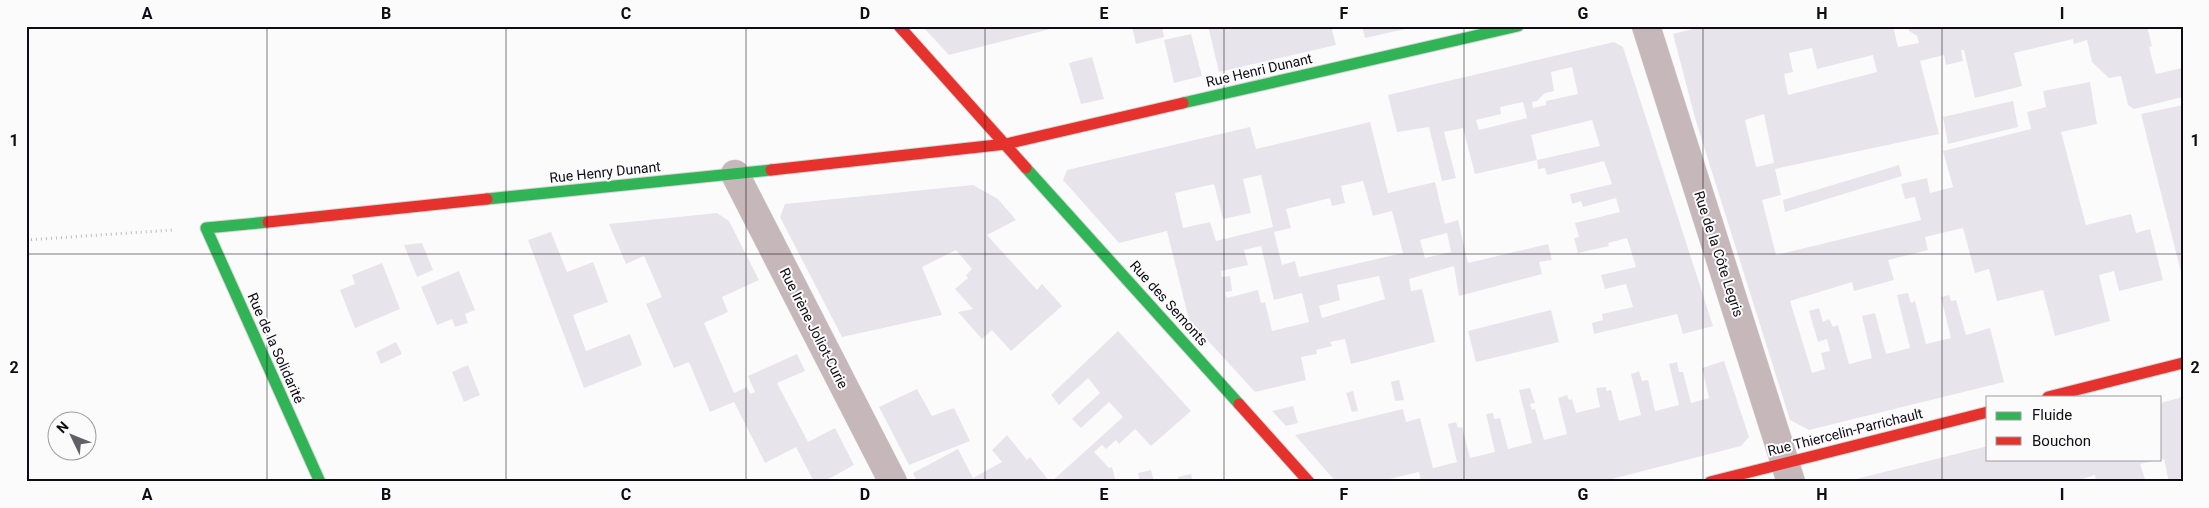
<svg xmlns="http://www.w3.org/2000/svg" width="2209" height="508" font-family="Roboto,sans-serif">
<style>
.building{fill:#e7e5eb;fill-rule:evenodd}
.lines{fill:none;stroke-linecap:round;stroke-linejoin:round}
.street-casing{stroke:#d5d5d6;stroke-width:29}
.fast-casing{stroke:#d5d5d6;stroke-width:13}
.jam-casing{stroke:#d5d5d6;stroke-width:13}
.path{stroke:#c0b9bb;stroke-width:3;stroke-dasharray:1 4;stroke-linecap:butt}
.street{stroke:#c5b7ba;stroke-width:28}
.fast{stroke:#30b455;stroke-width:11}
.jam{stroke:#e5322d;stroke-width:11}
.grid{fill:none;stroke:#100c16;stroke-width:1;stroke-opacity:0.55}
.labels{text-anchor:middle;stroke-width:4;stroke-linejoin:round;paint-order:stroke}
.street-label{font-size:14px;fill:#100c16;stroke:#fbfbfb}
.neatline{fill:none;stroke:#100c16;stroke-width:2}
.grid-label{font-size:16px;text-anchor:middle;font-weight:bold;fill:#100c16}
</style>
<rect width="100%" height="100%" fill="#fbfbfb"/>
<path class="building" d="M922,26h136v1l-109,28z
M1132,26h30l2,11 -28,7z
M1208,26h123l5,19 -117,27z
M1362,26h52v1l-49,11z
M1704,26h189l5,21 21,-4 -2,-7 -8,-5 -1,-5h239l5,20 -3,1 7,27 27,-6v29l-49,12 -6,-4 -7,-29 -12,2 -17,-16 -5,-22 -13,4 -1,-5 -59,14 8,33 -47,12 -11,-48h-3l2,11 -17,4 -2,-10 -24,6 19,73 -164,35 6,26 -19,5 14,55 145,-35 -6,-23 -10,2 -4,-15 26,-6 3,15 23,-6 -10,-36 88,-22 -4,-17 19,-5 -3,-16 47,-9 7,42 -36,8 25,93 45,-11 5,19 14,-4 13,51 -44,11 -5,-20 -15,4 11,46 -55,15 -12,-46 -46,11 -8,-32 -14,4 -12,-45 -38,9 3,13 -40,10 6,20 -40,11 -2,-9 -62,19 22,72 13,-4 -4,-16 9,-2 -3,-12 -9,3 -9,-31 10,-3 4,14 6,-3 4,8 5,-2 11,39 23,-6 -10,-42 13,-3 11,41 24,-6 -13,-53 11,-2 3,10 4,-2 11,43 25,-6 -10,-41 8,-2 2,6 5,-1 10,35 24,-7 14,54 -195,48 -19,-10 -95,-302 -22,-84zM1812,48l5,21 56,-14 4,17 -89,23 -4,-21 9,-2 -4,-19zM1764,114l10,49 -18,4 -11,-47z
M1191,34l11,42 -28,7 -10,-43z
M1614,42l9,5 90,279 -30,8 -6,-20 -83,20 -2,-11 11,-3 -1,-6 31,-7 -7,-23 -21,5 -4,-14 35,-8 -9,-29 -19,5 1,3 -31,7 -4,-15 5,-1 -4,-14 45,-11 -4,-14 -33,9 -2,-6 -9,3 -2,-10 42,-10 -8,-23 -57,14 -2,-7 -7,1 -1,-9 63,-14 -8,-26 -61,15 6,25 -62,14 -12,-46 -19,4 12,46 -14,3 -13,-54 -32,5 -9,-37zM1572,67l6,27 -32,7v4l-13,3 -1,-6 5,-1 8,-8 9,-2 -3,-19zM1523,102l4,16 -48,12 -3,-10 25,-6 -1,-7z
M1092,57l12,42 -23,5 -12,-41z
M2013,101l5,26 -70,17 -5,-27z
M2183,105v171h-1l-41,-162z
M1370,122l18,71 47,-11 10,42 13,-4 10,43 80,-19 4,16 -13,2 3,12 -83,22 -5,-30 -45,13 2,12 11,-2 13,53 -84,22 -6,-25 -15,3 2,4 -16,4 1,4 -16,3 5,23 -51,12 -66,-72 -22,-89 -48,12 -56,-63 4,-10 183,-43 6,22zM1261,175l12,52 -57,14 -6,-19 -27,6 -8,-35 39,-9 9,35 28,-6 -8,-34zM1363,181l10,35 19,-5 11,42 -104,24 -4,-16 -13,4 -8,-33 17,-4 -5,-19 44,-11 2,8 13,-3 -4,-17zM1447,233l4,19 -26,6 -5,-18zM1261,246l13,54 28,-7 7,29 -37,9 -7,-29 -4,1 -3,-13 -31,8 -2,-6 7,-1 -2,-15 -8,1 -1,-6 27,-6 -4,-15zM1379,276l6,23 -63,19 -3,-12 21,-6 -3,-15z
M1899,165l3,11 -117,36 -2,-12z
M973,185l25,14 18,21 -29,15 50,55 5,-6 20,22 -51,45 -19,-21 -10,9 -24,-27 15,-3 -18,-20 13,-11 -2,-3 6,-6 -16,-19 -34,17 20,48 -100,22 -62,-120 5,-13z
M717,213l12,8 30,59 -37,17 6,15 -24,11 30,70 13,-6 3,7 5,-2 -7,-16 49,-22 8,17 -28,12 31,59 27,-14 19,37 -31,17h-9l-18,-35 -31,16 -31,-61 -24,10 -21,-50 -15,6 -28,-64 16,-7 -18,-41 -18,8 -17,-40z
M551,232l16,40 26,-10 15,40 -35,13 13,36 44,-17 12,31 -58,23 -56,-148z
M422,243l11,27 -16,7 -13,-32z
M382,263l18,46 -45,19 -15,-38 15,-6 -3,-9z
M459,271l16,39 -10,4 3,9 -13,4 -3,-8 -15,6 -16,-38z
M1551,310l8,32 -83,20 -8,-31z
M1118,331l73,80 -40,35 -16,-17 -16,15 -3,-4 -10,9 -4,-4 -8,7 15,16 3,-1 4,15h-65l72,-65 -14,-15 -28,26 -9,-9 28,-26 -12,-15 -29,27 -8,-10z
M396,342l6,12 -21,10 -5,-12z
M1724,361l25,76 -8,9 -141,36h-179l-2,-10 -42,10h-41l-41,-47 108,-26 3,13 14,-4 13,50 24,-6 -9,-38 8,-2 2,6 4,-1 8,31 25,-6 -9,-38 7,-1 1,6 6,-1 8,31 24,-6 -13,-53 11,-2 5,15 -5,1 2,6 3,-1 9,31 23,-6 -9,-36 9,-3 2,5 3,-1 4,14 24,-6 -4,-19 10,-1v4l5,-1 8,31 22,-6 -10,-41 8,-3 3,10 6,-1 7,31 24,-6 -10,-41 8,-2 2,10h4l8,31 18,-5 -7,-30z
M468,365l12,30 -16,7 -12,-30z
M1399,380l5,20 -9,1 -4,-19z
M917,389l15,27 22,-8 16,33 -61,24 -30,-58z
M1353,391l5,20 -6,1 -6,-19z
M2183,397v81h-3l1,4h-12l-5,-23 -4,1v-57z
M1293,406l5,17 -12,3 -14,-15z
M1007,435l20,25 3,-3 20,25h-133l-4,-9 45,-24 15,29 29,-16 -10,-12z
M1988,446v13l170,1 -18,4 6,18h-50l-1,-7 -22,7h-229z
M1151,470l3,12h-14l-2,-9z
M1191,474l2,8h-14l-1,-5z"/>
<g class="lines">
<g class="street-casing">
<path id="street" d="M1646,26l145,456
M735,174l158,308"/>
</g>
<g class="fast-casing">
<path id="fast" d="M1183,103l335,-77
M1026,168l213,236
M487,199l284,-29
M268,222l-62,6 114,254"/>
</g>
<g class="jam-casing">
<path id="jam" d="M899,26l127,142
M771,170l235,-26 177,-41
M268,222l219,-23
M2048,397l135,-34
M1239,404l70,78
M1710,482l278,-70"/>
</g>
<path class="path" d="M26,240l147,-10"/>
<use href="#street" class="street"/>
<use href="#fast" class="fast"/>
<use href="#jam" class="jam"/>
</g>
<path class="grid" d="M267,26v456M506,26v456M746,26v456M985,26v456M1224,26v456M1464,26v456M1703,26v456M1942,26v456M26,254h2157"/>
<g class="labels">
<g class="street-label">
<text transform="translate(1259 70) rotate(-13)" y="5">Rue Henri Dunant</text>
<text transform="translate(605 172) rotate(-6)" y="5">Rue Henry Dunant</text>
<text transform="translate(1719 254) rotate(72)" y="5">Rue de la Côte Legris</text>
<text transform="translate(1169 303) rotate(48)" y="5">Rue des Semonts</text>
<text transform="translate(814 328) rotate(63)" y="5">Rue Irène Joliot-Curie</text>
<text transform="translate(276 348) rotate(66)" y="5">Rue de la Solidarité</text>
<text transform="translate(1845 432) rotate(-14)" y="5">Rue Thiercelin-Parrichault</text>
</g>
</g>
<rect width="2209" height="508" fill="none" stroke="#fbfbfb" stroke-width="55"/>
<rect x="1986" y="396" width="175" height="65" fill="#fbfbfb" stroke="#9d9b9f"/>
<rect x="1996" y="412" width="25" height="8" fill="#30b455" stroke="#9d9b9f"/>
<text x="2032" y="420" font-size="15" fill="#100c16">Fluide</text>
<rect x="1996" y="437" width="25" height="8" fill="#e5322d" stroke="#9d9b9f"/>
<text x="2032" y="446" font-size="15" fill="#100c16">Bouchon</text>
<g transform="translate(72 436) rotate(313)"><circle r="24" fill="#fbfbfb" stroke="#9d9b9f"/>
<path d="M0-4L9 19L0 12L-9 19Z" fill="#626066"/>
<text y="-8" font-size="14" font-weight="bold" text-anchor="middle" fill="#100c16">N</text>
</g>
<rect x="28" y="28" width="2154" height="452" class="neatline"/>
<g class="grid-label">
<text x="147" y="19">A</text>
<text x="386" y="19">B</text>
<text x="626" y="19">C</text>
<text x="865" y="19">D</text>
<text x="1104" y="19">E</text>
<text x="1344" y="19">F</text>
<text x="1583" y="19">G</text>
<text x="1822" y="19">H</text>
<text x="2062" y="19">I</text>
<text x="14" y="146">1</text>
<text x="2195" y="146">1</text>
<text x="14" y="373">2</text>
<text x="2195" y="373">2</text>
<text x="147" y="500">A</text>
<text x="386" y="500">B</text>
<text x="626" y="500">C</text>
<text x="865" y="500">D</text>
<text x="1104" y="500">E</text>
<text x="1344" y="500">F</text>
<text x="1583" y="500">G</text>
<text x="1822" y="500">H</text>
<text x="2062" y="500">I</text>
</g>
</svg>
